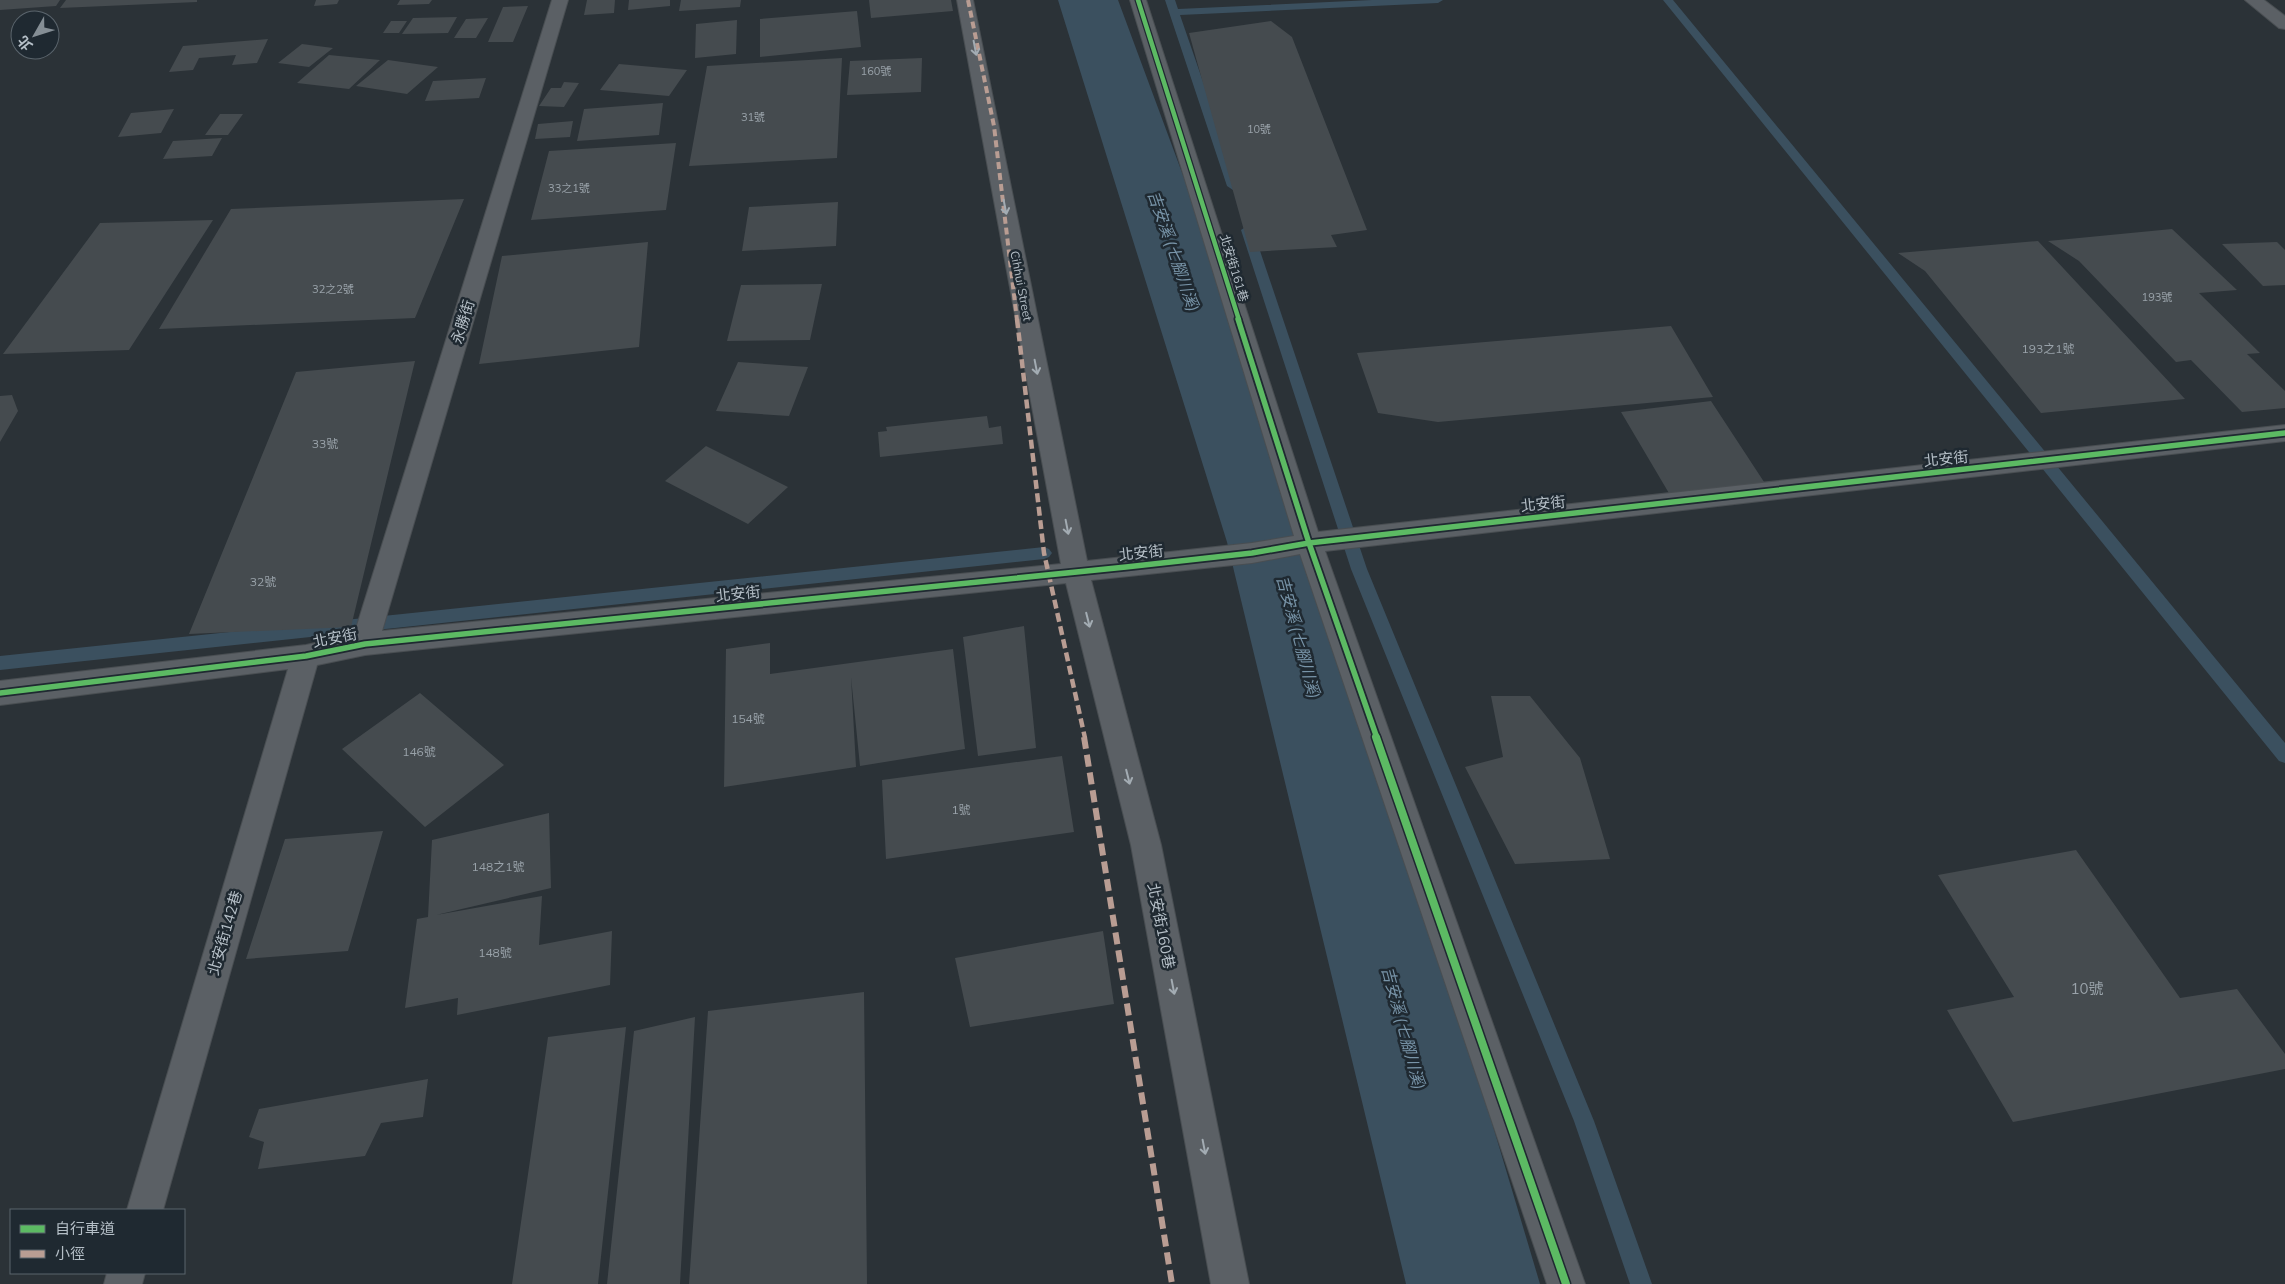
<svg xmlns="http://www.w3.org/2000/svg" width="2285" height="1284" font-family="Mulish,'Noto Sans TC',sans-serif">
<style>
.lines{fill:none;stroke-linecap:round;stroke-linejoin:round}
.stream{fill:#3b505f;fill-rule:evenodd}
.river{fill:#3b505f;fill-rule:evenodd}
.building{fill:#454b4f}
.minor-casing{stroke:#494e52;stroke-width:2}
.minor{fill:#5b6065;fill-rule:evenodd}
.quiet-far2{stroke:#b99d93;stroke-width:4;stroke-dasharray:7 4;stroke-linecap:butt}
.quiet-far1{stroke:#b99d93;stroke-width:4.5;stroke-dasharray:9 4.5;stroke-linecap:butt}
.quiet{stroke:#b99d93;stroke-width:6;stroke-dasharray:12 6;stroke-linecap:butt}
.cycleway-far2-casing{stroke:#1f2931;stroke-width:7}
.cycleway-far1-casing{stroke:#1f2931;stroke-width:9}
.cycleway-casing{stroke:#1f2931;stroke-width:11}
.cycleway-far2{stroke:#5cba63;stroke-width:4.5}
.cycleway-far1{stroke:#5cba63;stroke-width:5.5}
.cycleway{stroke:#5cba63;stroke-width:8}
.oneway{stroke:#a3acb3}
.labels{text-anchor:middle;stroke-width:5;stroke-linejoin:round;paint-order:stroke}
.far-number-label{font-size:11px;fill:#99a2a9}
.far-street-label{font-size:12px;fill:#b5bfc7;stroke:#1f2931}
.number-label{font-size:12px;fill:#99a2a9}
.street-label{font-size:15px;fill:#b5bfc7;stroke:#1f2931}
.near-number-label{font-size:15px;fill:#99a2a9}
.water-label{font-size:16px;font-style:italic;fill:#7894a8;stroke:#1f2931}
</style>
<rect width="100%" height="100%" fill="#2b3237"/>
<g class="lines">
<path class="stream" d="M1165,0h10l3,9 194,-9h71l-5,3 -258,12 59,171 -6,4 -6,-4z
M1663,0h10l612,743v20l-6,-2z
M1247,226l6,4 114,339 227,552 58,163h-22l-56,-163 -223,-552 -110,-339z
M1044,547l5,2 3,4 -3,4 -5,2 -1044,111v-14z"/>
<path class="river" d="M1058,0h60l201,542 221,742h-134l-179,-742z"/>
</g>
<path class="building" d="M0,0h60l-4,6 -56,4z
M66,0h131v2l-137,6z
M316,0h23l-2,4 -23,2z
M400,0h32l-3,4 -32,1z
M587,0h28l-1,13 -30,2z
M629,0h41v6l-42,4z
M681,0h60l-1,7 -61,4z
M869,0h82l2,11 -82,7z
M528,6l-15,36h-25l15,-35z
M857,11l4,36 -101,10v-38z
M457,17l-9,16 -46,1 11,-16z
M488,18l-12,20h-22l12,-19z
M737,20l-1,34 -41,4 1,-34z
M391,21h16l-8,12h-16z
M1271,21l21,16 75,193 -36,5 6,12 -87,5 -61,-219z
M268,39l-11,24 -25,2 4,-10 -37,3 -6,12 -24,2 14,-26z
M302,44l31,4 -24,19 -31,-4z
M329,55l51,5 -31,29 -52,-6z
M842,58l-5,100 -148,8 18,-100z
M922,58l-1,34 -74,3 3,-34z
M388,60l50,7 -31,27 -51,-8z
M619,64l68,6 -18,26 -69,-6z
M486,78l-7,20 -54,3 8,-20z
M564,82l15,1 -15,24 -25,-1 12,-18h10z
M663,103l-4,32 -82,6 7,-32z
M174,109l-13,24 -43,4 13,-24z
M220,114h23l-15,21h-23z
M573,121l-3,16 -35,2 3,-15z
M222,138l-10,18 -49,3 10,-18z
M676,143l-10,67 -135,10 18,-69z
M464,199l-49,119 -256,11 72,-120z
M838,202l-2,44 -94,5 7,-44z
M213,220l-84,130 -126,4 97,-131z
M2172,229l65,61 -38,3 61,60 -13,1 38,37v17l-43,4 -51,-52 -15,2 -97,-101 -31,-20z
M2038,241l147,158 -144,14 -116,-142 -27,-18z
M648,242l-9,105 -160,17 23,-108z
M2277,242l8,8v35l-22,1 -41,-42z
M822,284l-12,56 -83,1 14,-56z
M1671,326l42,71 -275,25 -60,-9 -21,-60z
M415,361l-64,266 -162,7 107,-262z
M738,362l70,5 -19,49 -73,-5z
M12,395l6,16 -18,31v-46z
M1711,401l57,87 -95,12 -52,-88z
M987,416l2,12 12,-2 2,18 -123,13 -2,-25 9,-1 -1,-4z
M706,446l82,41 -40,37 -83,-43z
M1024,626l12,122 -58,8 -15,-119z
M770,643v31l183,-25 12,100 -105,17 -9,-89 5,90 -132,20 2,-138z
M420,693l84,72 -79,62 -83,-78z
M1491,696h39l50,62 30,101 -95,5 -50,-97 38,-10z
M1062,756l12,76 -188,27 -4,-79z
M549,813l2,75 -115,27 106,-19 -3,49 73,-14 -2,54 -153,30 1,-17 -53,10 12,-89 11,-2 4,-77z
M383,831l-35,120 -102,8 39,-120z
M2076,850l104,148 57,-9 48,65v15l-272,53 -66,-112 67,-13 -76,-122z
M1103,931l11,73 -144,23 -15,-69z
M864,992l3,292h-178l19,-273z
M695,1017l-15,267h-73l27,-253z
M626,1027l-28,257h-86l36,-247z
M428,1079l-5,38 -42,6 -16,33 -107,13 6,-27 -15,-5 10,-28z"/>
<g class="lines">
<g class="minor-casing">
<path id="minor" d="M552,0h16l-186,631 679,-67 -104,-564h16l114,561 165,-18 42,-7 -164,-536h16l172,532 967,-107v16l-960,110 260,733h-38l-247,-730 -48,9 -161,17 70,265 88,439h-38l-80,-439 -65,-262 -701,72 -48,10 -154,545h-36l161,-541 -288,36v-24l306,-36 48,-10z
M2245,0h19l21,16v13l-6,-1z
M107,1273h38l-3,11h-38z"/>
</g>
<use href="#minor" class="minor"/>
<path class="quiet-far2" d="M968,0l26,126 23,194"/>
<path class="quiet-far1" d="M1017,319l27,234 41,185"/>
<path class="quiet" d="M1084,737l88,547"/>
<g class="cycleway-far2-casing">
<path id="cycleway-far2" d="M1138,0l101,320"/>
</g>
<g class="cycleway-far1-casing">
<path id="cycleway-far1" d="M1238,319l71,224 68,195
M0,693l306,-37 59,-12 761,-77 126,-14 57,-10 976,-110"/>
</g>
<g class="cycleway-casing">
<path id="cycleway" d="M1376,737l190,547"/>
</g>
<use href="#cycleway-far2" class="cycleway-far2"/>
<use href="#cycleway-far1" class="cycleway-far1"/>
<use href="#cycleway" class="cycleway"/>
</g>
<defs><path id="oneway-shaft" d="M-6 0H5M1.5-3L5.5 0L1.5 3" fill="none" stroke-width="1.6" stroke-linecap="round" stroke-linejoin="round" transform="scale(1.25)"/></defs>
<g class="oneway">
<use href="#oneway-shaft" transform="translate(975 48) rotate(79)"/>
<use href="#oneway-shaft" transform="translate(1005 207) rotate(79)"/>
<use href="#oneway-shaft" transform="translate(1036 367) rotate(79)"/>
<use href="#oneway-shaft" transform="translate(1067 527) rotate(79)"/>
<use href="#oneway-shaft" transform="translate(1088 620) rotate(76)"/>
<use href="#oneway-shaft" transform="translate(1128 777) rotate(76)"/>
<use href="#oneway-shaft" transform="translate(1173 987) rotate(79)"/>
<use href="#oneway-shaft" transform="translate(1204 1147) rotate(79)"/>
</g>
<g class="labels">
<g class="far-number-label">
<text x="876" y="75">160號</text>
<text x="753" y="121">31號</text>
<text x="1259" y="133">10號</text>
<text x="569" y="192">33之1號</text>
<text x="333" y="293">32之2號</text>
<text x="2157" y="301">193號</text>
</g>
<g class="far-street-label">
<text transform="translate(1234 268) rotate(73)" y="4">北安街161巷</text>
<text transform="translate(1021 286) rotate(79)" y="4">Cihhui Street</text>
</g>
<g class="number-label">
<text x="2048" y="353">193之1號</text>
<text x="325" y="448">33號</text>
<text x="263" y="586">32號</text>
<text x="748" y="723">154號</text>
<text x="419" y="756">146號</text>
<text x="961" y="814">1號</text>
<text x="498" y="871">148之1號</text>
<text x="495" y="957">148號</text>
</g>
<g class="street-label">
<text transform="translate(463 322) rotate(-73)" y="5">永勝街</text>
<text transform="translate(1946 459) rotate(-6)" y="5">北安街</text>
<text transform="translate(1543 504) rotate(-6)" y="5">北安街</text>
<text transform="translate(1141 553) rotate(-6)" y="5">北安街</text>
<text transform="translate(738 594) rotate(-6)" y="5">北安街</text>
<text transform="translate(335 638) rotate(-11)" y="5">北安街</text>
<text transform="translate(1161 926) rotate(79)" y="5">北安街160巷</text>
<text transform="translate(225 933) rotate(-74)" y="5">北安街142巷</text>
</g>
<g class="near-number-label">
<text x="2087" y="994">10號</text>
</g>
<g class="water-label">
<text transform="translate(1174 251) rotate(71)" y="6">吉安溪 (七腳川溪)</text>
<text transform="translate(1299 637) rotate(75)" y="6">吉安溪 (七腳川溪)</text>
<text transform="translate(1404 1028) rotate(75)" y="6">吉安溪 (七腳川溪)</text>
</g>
</g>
<rect x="10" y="1209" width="175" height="65" fill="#1f2931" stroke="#5b656d"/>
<rect x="20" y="1225" width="25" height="8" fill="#5cba63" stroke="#5b656d"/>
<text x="55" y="1234" font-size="15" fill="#b5bfc7">自行車道</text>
<rect x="20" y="1250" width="25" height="8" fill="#b99d93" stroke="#5b656d"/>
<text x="55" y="1259" font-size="15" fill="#b5bfc7">小徑</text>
<g transform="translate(35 35) rotate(231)"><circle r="24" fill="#1f2931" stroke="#5b656d"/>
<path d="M0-4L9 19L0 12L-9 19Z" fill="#858e95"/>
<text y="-8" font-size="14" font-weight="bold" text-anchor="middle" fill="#b5bfc7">北</text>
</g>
</svg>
